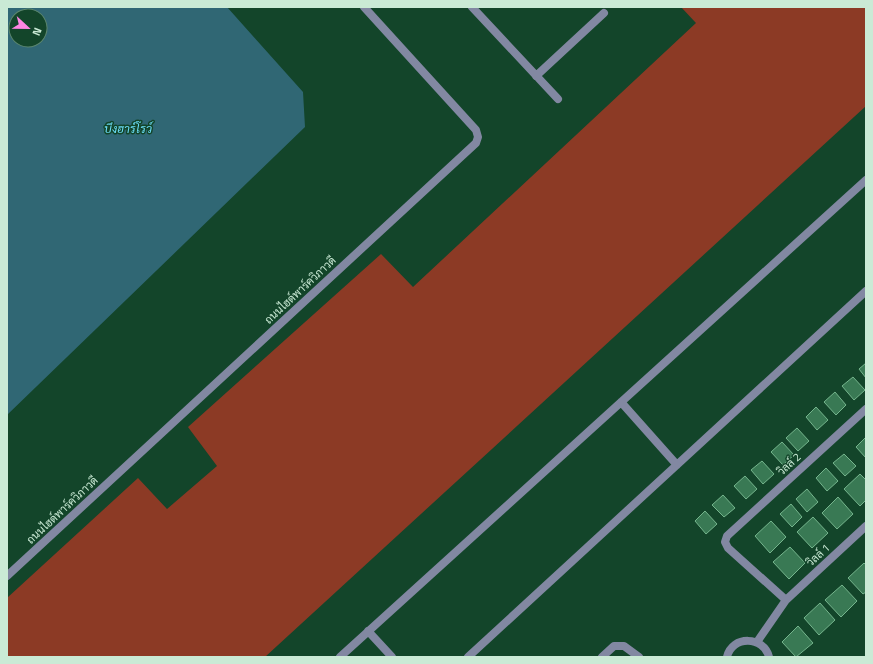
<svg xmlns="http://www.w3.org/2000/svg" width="873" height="664" font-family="'Titillium Web',Sarabun,sans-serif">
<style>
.green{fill:#8c3a25}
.water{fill:#306774;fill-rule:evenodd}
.building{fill:#397954;stroke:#75b58d}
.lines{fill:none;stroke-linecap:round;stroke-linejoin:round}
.street{stroke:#8288a2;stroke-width:8}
.labels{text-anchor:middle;stroke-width:3;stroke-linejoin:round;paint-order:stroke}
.street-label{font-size:11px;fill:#caead5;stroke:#13452a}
.water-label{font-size:12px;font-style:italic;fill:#6cdef9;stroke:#13452a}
</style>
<rect width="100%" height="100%" fill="#13452a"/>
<path class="green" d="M681,7h185v99l-601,551h-258v-59l131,-120 29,31 50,-43 -29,-39 193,-173 32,33 283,-264z"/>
<path class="water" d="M7,7h220l76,85 2,35 -298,288zM16,16h24v24h-24z"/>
<path class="building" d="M866,363v15l-7,-9z
M853,377l12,13 -11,10 -12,-14z
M835,392l11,13 -10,10 -12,-13z
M816,407l12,13 -11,10 -11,-13z
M797,428l12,13 -11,10 -12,-13z
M866,437v21l-10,-11z
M782,442l12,13 -11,10 -12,-13z
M844,454l12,12 -11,10 -12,-13z
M762,461l12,13 -11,10 -12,-14z
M826,468l12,13 -11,10 -11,-13z
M860,474l6,6v20l-6,6 -16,-17z
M745,476l12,13 -11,10 -12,-13z
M807,489l11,13 -11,10 -11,-13z
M723,495l12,13 -11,9 -12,-12z
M838,497l15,17 -16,15 -15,-16z
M791,504l11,13 -10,10 -12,-13z
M705,511l12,13 -11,10 -11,-13z
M813,517l15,16 -16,15 -15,-16z
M771,521l15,16 -16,16 -15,-17z
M790,547l15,16 -16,16 -16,-17z
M864,563l2,2v27l-3,2 -15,-16z
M842,585l15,16 -16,16 -16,-17z
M820,603l15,17 -16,15 -15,-17z
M798,626l15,17 -17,14 -14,-15z"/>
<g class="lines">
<path class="street" d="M472,7l86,92
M536,76l68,-63
M621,402l56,63
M7,576l469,-433 2,-6 -2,-7 -112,-123
M786,600l-58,-52 -3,-6 2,-6 139,-127
M368,631l24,26
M757,642l29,-42 80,-74
M340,657l526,-477
M468,657l398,-366
M602,657l12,-11h10l15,11
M727,657c5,-22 37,-21 42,0"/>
</g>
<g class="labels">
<g class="street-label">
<text transform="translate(300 290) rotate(-43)" y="4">ถนนไฮด์พาร์ควิภาวดี</text>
<text transform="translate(789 464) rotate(-42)" y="4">วิลล์ 2</text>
<text transform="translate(62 510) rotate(-43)" y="4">ถนนไฮด์พาร์ควิภาวดี</text>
<text transform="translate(818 555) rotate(-43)" y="4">วิลล์ 1</text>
</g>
<g class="water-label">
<text x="128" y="133">บึงฮาร์โรว์</text>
</g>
</g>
<rect width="873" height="664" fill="none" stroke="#caead5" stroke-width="16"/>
<g transform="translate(28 28) rotate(112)"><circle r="19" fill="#13452a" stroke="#5c876e"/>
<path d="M0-3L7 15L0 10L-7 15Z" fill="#fd86e3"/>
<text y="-6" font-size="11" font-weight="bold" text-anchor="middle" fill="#caead5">N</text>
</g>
</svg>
